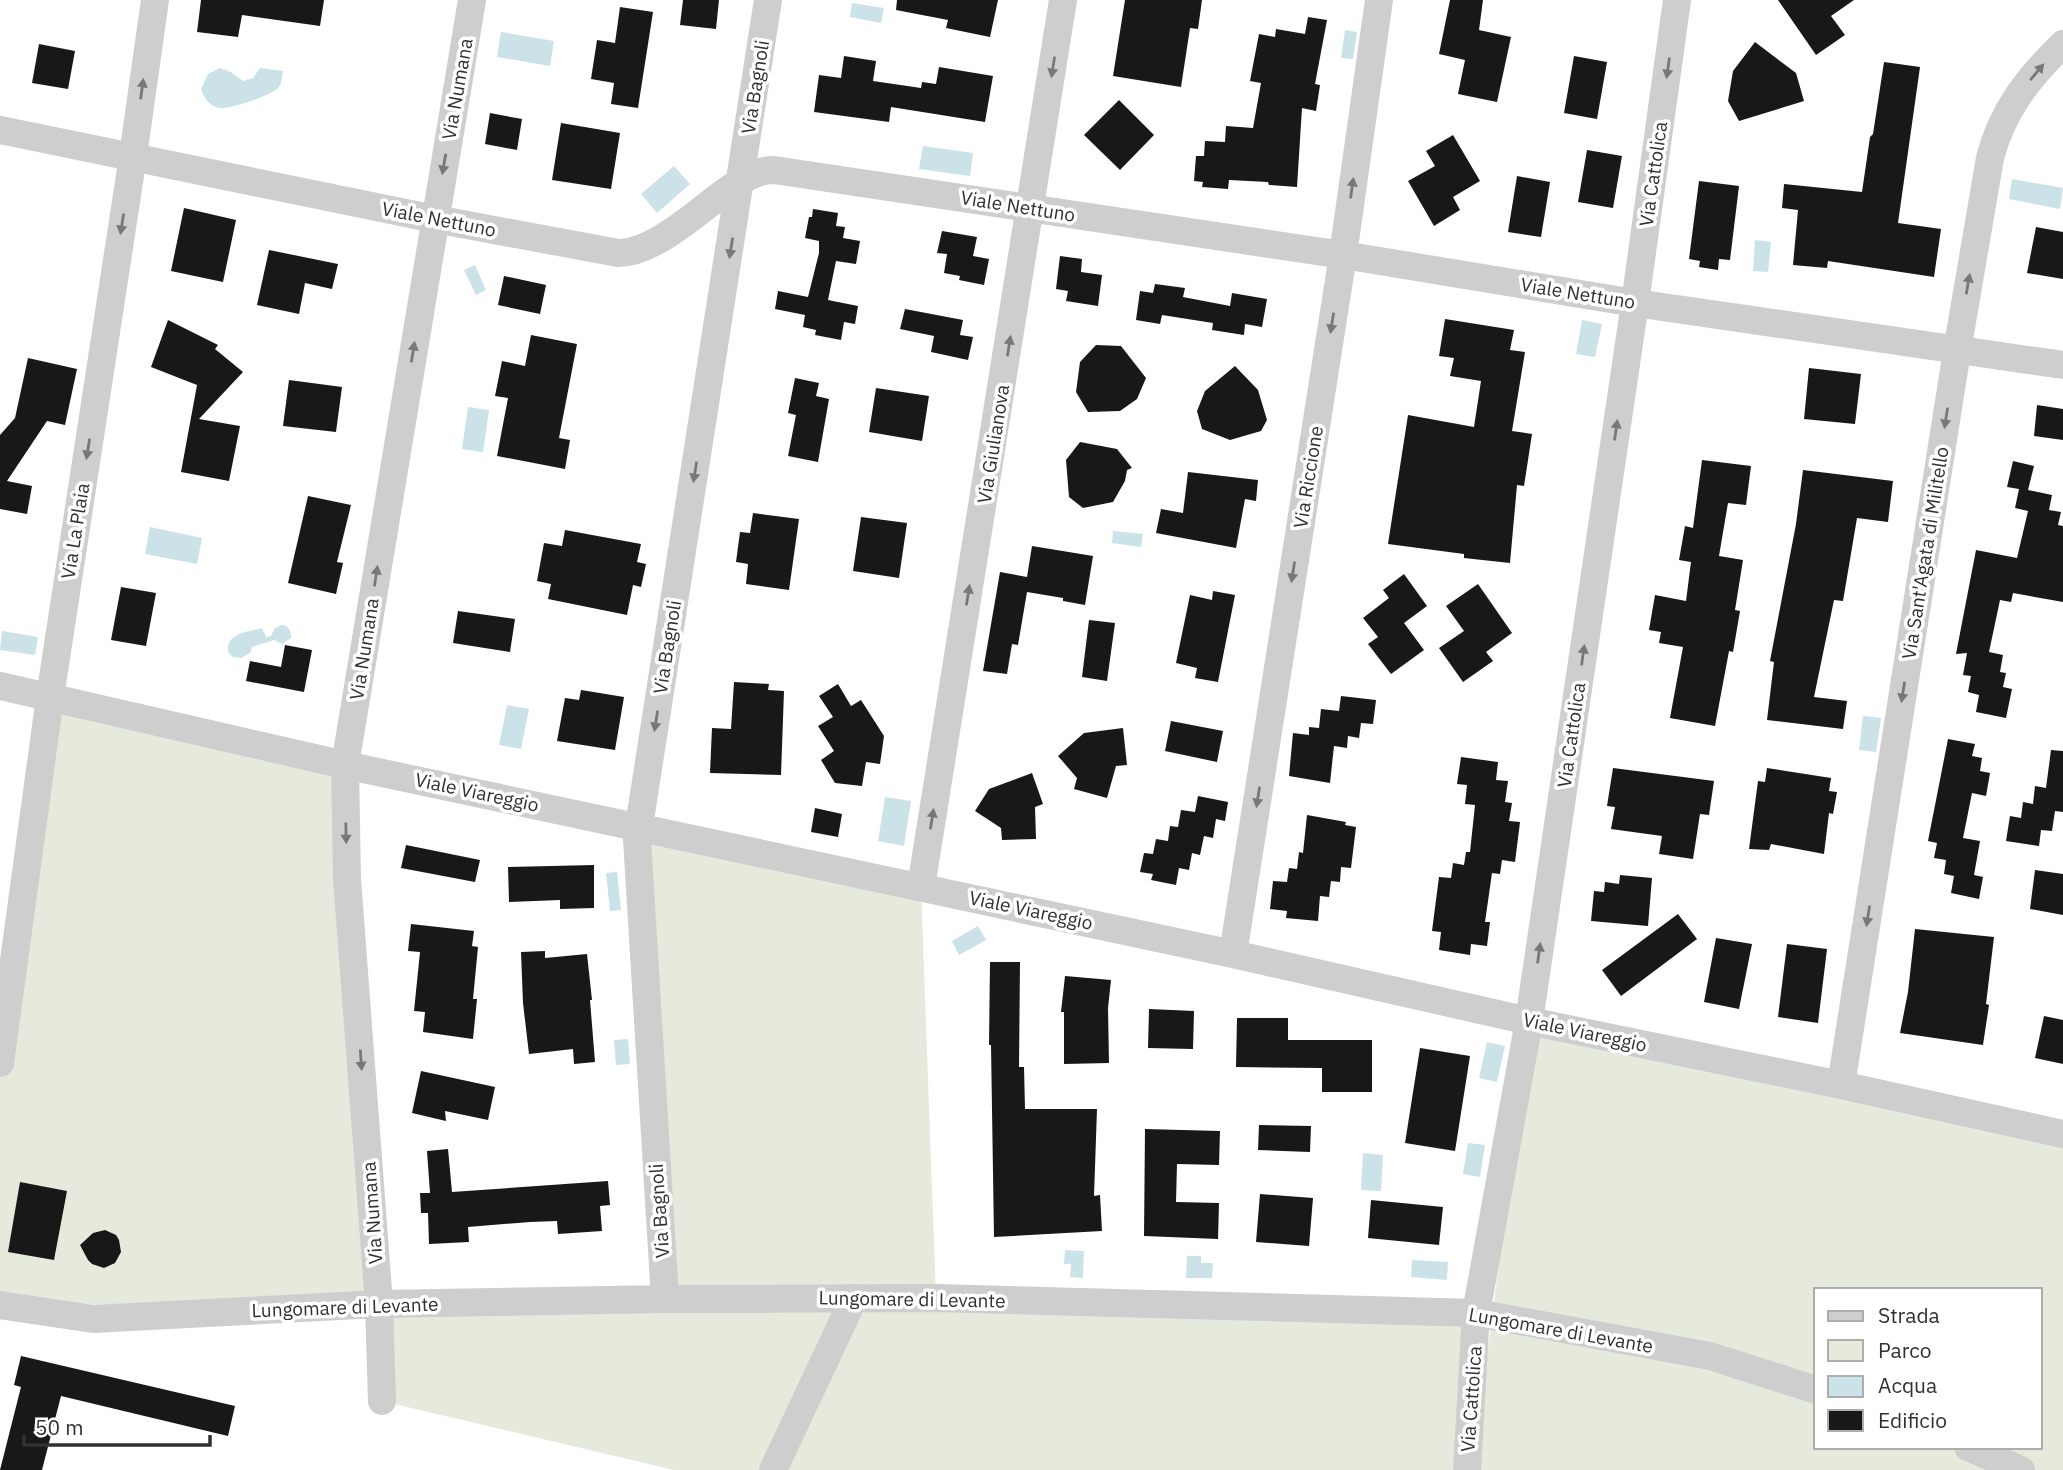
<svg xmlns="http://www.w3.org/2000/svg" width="2063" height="1470" font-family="'IBM Plex Sans',sans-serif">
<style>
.green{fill:#e6eadd;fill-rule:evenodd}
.water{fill:#cbe2e9}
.building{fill:#181818}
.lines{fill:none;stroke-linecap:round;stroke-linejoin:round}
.minor{stroke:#cecece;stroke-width:28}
.oneway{fill:#787878}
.labels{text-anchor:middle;stroke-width:7;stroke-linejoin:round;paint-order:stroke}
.street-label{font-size:19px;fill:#313131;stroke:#fff}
</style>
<rect width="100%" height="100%" fill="#fff"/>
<path class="green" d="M50,697l295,68 34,539 286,-5 -26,-473 282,61 15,411 540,15 -12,157h-790l-292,-69 -3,-97 -379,1v-242z
M1529,1021l534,114v335h-590zM1816,1290h224v157h-224z"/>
<path class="water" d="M852,3l32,5 -3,15 -31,-6z
M1345,30l12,2 -4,27 -12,-1z
M501,32l53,9 -4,25 -53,-9z
M220,68l11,4 12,9 10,-3 7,-10 23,3c-1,5 -1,12 -4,16 -5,8 -50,22 -59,21 -10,-1 -16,-10 -19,-19l7,-15z
M923,146l50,7 -3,23 -51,-7z
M674,166l16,18 -33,29 -16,-19z
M2012,179l51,9 -3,21 -51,-10z
M1755,240l16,2 -3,30 -15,-1z
M475,265l11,25 -10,5 -12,-25z
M1582,320l20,4 -7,33 -19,-3z
M468,407l21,3 -6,42 -21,-3z
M150,527l52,11 -5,26 -52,-10z
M1113,531l30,3 -2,13 -29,-4z
M282,625c6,0 10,6 9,13l-9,6 -8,-4 -22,7 -2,6 -9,5 -8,-1 -5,-5c-2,-19 19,-20 34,-24l4,9 5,-1 4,-8z
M2,631l36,6 -3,18 -35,-5z
M507,705l22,4 -8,40 -22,-4z
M1863,716l18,2 -5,34 -17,-2z
M885,797l26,4 -7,45 -26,-5z
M617,872l4,38 -11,1 -4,-38z
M978,926l8,14 -27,15 -7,-14z
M628,1039l2,25 -14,1 -2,-25z
M1487,1042l18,4 -8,36 -18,-4z
M1468,1143l17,2 -5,32 -17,-3z
M1363,1153l20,2 -2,36 -20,-1z
M1065,1250l19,1 -1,27 -13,-1 1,-13h-7z
M1187,1256h14v7h12l-1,15h-26z
M1412,1260l36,2 -1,18 -36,-3z"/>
<path class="building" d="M201,0h123l-4,26 -78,-11 -4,22 -41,-5z
M683,0h36l-3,29 -36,-4z
M897,0h101l-8,37 -44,-9 2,-8 -52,-10z
M1125,0h77l-4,29 -8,-1 -9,59 -68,-11z
M1450,0h33l-4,30 32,7 -14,65 -39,-8 7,-34 -26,-6z
M1778,0h76l-23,16 14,19 -29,20z
M620,7l33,5 -15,96 -27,-4 3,-21 -23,-4 6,-39 18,3z
M1308,17l19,3 -12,64 5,1 -4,26 -14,-3 -5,79 -28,-2 -1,-3 -39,-2 -1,9 -26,-2 1,-5 -9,-1 2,-25h8l1,-15 20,1 1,-16 27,2 8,-45 -11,-2 9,-47 16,3 1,-8 29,5z
M1755,42l41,31 8,28 -65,20 -11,-20 5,-30z
M39,44l36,7 -7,38 -36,-6z
M844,56l32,5 -3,20 48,7 1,-6 14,2 3,-17 54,9 -8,46 -94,-15 -2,15 -75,-10 5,-37 22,3z
M1574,56l33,6 -10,57 -33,-6z
M1884,62l36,5 -22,156 43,6 -7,48 -106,-16 -1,7 -34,-3 5,-55 -16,-2 2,-24 78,8 8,-55 3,-3z
M1119,100l35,35 -34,35 -36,-35z
M490,113l32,6 -5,31 -32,-6z
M561,123l59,10 -9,56 -59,-9z
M1453,135l27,46 -27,16 7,13 -26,16 -26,-45 27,-15 -9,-15z
M1587,150l35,6 -9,52 -35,-6z
M1517,176l33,6 -9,55 -33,-5z
M1699,181l40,5 -9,74 -11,-1 -1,11 -19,-3 1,-6 -11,-2z
M184,208l52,12 -13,62 -52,-11z
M813,209l25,4 -2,13 9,1 -2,11 17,3 -4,23 -20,-3 -8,39 30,6 -3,18 -11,-2 -3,18 -26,-5 1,-5 -13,-3 2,-12 -30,-6 3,-18 30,6 11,-44v-12l-14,-3 4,-21h3z
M2036,227l27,5v47l-36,-6z
M942,231l35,6 -4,19 16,3 -5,26 -25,-5 1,-4 -16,-3 3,-19 -10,-1z
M269,250l69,14 -6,25 -27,-6 -6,31 -42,-9z
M1060,256l22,3 -1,13 21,3 -4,31 -32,-5 2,-10 -12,-2z
M504,276l42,9 -6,29 -42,-9z
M1155,284l30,4 -2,9 47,9 2,-13 35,6 -5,28 -17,-3 -1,11 -32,-5 1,-7 -51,-8 -2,9 -24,-4 4,-29 13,2z
M905,309l58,11 -3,15 13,2 -5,23 -37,-8 3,-16 -34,-7z
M1445,319l69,11 -4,20 15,2 -13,79 20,3 -8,52 -7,-1 -7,78 -46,-5v-4l-76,-10 20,-129 66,12 7,-46 -31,-5 4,-18 -15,-2z
M168,320l50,25 -3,4 28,23 -44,47 41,7 -11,55 -48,-9 16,-87 -46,-18z
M531,335l46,9 -18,94 11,2 -5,29 -68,-13 11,-58 -13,-2 7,-35 23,5z
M1096,345l25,1 25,32 -9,21 -17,12 -32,1 -12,-20 4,-30z
M28,358l49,11 -12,56 -18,-4 -40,60 25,5 -5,28 -27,-5v-74l15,-17z
M1235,366l23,24 9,30 -6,11 -31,9 -28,-11 -5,-18 8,-20z
M1809,368l52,6 -6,50 -51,-5z
M795,378l24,5 -3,13 13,3 -11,63 -30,-6 8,-41 -8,-2z
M289,380l53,7 -6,45 -53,-6z
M876,388l53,8 -7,45 -53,-9z
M2037,405l26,4v31l-29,-4z
M1080,442l37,7 15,19 -5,2 -2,11 -12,21 -30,6 -14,-11 -3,-37z
M1702,460l49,6 -5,39 -18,-2 -9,53 24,4 -8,50 5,1 -7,41 -4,-1 -14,75 -45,-8 13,-71 -24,-4 2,-11 -12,-2 6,-35 31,6 5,-39 -12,-2 6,-34 8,2z
M2013,461l21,5 -6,24 24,5 -3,15 12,2 -3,13 5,1v76l-50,-9 -2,9 -11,-2 -11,52 14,3 -3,17 6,1 -3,14 9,2 -6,29 -30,-6 3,-17 -11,-3 3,-16 -8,-1 4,-22 -11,1 20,-104 41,8 11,-47 -13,-3 4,-19 -12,-2z
M1803,470l90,11 -5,41 -31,-4 -14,83 -9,-1 -20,97 33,4 -4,28 -76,-9 7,-58 -4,-1 26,-137z
M1188,472l70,8 -2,21 -11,-2 -9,49 -80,-15 5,-24 22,4z
M308,496l43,9 -14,57 6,1 -7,31 -48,-11z
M753,513l46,6 -10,71 -43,-6 2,-20 -12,-2 4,-30 10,1z
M861,517l46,6 -8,55 -46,-7z
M565,530l76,14 -4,18 9,2 -5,23 -8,-2 -6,30 -79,-16 3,-15 -14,-3 7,-38 18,3z
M1032,546l61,10 -8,49 -22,-4v-3l-36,-6 -9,53 -6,-1 -5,30 -24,-3 17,-99 27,5z
M1404,574l23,32 -23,17 20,27 -33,24 -23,-30 10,-7 -15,-19 26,-20 -6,-8z
M1478,584l34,49 -26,19 7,9 -30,21 -24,-34 25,-17 -18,-25z
M121,587l35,6 -10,53 -35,-6z
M1213,591l22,4 -17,87 -23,-4 2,-10 -21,-5 14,-68 22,5z
M458,611l57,8 -5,33 -57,-9z
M1089,620l26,3 -8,58 -25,-4z
M285,645l27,5 -8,42 -58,-11 4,-20 31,6z
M734,682l35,2 -1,6 16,1 -3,84 -71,-2 2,-45 19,1z
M838,684l13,22 10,-6 23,36 -4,28 -14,-2 -4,24 -27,-3 -14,-23 13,-9 -16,-25 15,-9 -14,-21z
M581,690l43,7 -9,53 -58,-9 8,-43 14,2z
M1341,696l35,4 -3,24 -12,-1 -2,15 -11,-2 -1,12 -13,-2 -4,37 -41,-7 4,-43 16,2v-8l10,1 2,-19 18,2z
M1171,721l52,10 -6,31 -52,-11z
M1123,728l4,37 -11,1 -9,32 -33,-9 3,-11 -19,-22 26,-23z
M1948,739l27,5 -3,12 10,2 -2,13 10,2 -4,23 -14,-3 -9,45 17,3 -6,34 9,2 -4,22 -28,-6 3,-17 -10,-2 2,-14 -12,-2 3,-15 -9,-2z
M2051,750l12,1v61l-8,-1 -3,20 -11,-1 -2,16 -33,-5 4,-25 11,2 2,-16 10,2 2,-18 11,2z
M1461,757l37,5 -2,18 12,1 -3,21 7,1 -3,18 11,1 -5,40 -13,-2 -2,14 -8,-1 -7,49h5l-3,24 -16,-2 -1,11 -31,-5 2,-18 -9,-1 7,-54 12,1 2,-15 11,2 2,-13h4l5,-47 -10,-1 2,-19 -10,-1z
M1613,768l101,13 -5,34 -9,-1 -7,45 -34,-5 3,-18 -51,-7 4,-22 -8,-1z
M1767,768l64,10 -2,13 8,1 -4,22 -4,-1 -5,41 -53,-10 -2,6 -20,-1 9,-68 7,1z
M1032,773l11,31 -8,3 1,32 -34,1 -1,-12 -26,-17 14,-22z
M1198,796l30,6 -3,19 -9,-2 -3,19 -9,-2 -4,19 -8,-2 -3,17 -10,-2 -3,17 -25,-5 2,-6 -13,-2 4,-19 9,1 3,-15 12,2 2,-15 8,1 3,-17 14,2z
M815,808l27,6 -4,23 -27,-5z
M1307,815l39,7 -1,3 11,2 -5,41 -10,-1 -1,15 -9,-1 -2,16 -9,-1 -2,25 -32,-3 1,-7 -17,-2 3,-28 14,1 2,-14 8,1 2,-17 4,1z
M406,845l74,15 -5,22 -74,-14z
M594,865v43l-34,1v-9l-51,2 -1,-35z
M2035,870l28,4v41l-33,-6z
M1620,875l32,3 -4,48 -57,-5 3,-30 10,1 1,-10 14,2z
M1678,914l19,25 -76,57 -19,-26z
M411,924l63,7 -2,15 6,1 -5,52h4l-4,40 -50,-7 2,-20 -11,-1 6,-59 -12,-1z
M1915,929l79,8 -8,67 3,1 -6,40 -83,-12 8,-41z
M1716,938l36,6 -13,65 -35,-7z
M1787,944l40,5 -9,74 -40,-6z
M545,951v7l42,-4 5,46h-2l5,62 -21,2 -1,-15 -44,5 -6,-51 -2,-51z
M990,962h30l-1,105h5l1,42h72l-3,87 6,-1 2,36 -108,6 -3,-192h-2z
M1065,976l46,4 -3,28 1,55 -45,1v-52h-3z
M1149,1009l45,2 -1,38 -45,-1z
M2044,1016l19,4v44l-28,-6z
M1237,1018h51v22h84v52h-50v-24l-86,-1z
M1420,1048l50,8 -15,95 -50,-8z
M421,1071l74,16 -7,33 -43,-9 1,10 -34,-8z
M1259,1125l52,1 -1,26 -52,-2z
M1145,1129l75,2 -1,34 -42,-1 -1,38 43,1 -1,36 -74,-3z
M448,1149l4,43 156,-11 2,24 -10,1 2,25 -44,3 -1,-13 -27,1 -62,5 1,15 -40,2 -1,-31h-7l-1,-20h10l-3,-42z
M20,1182l47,9 -13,69 -46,-8z
M1260,1194l53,4 -4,48 -53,-4z
M1371,1200l72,7 -4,38 -71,-7z
M105,1230l11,5 3,5 2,12 -6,11 -11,5 -12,-4 -4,-4 -8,-15 13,-12z
M21,1356l214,50 -7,30 -167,-40 -19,74h-42l21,-83 -7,-2z"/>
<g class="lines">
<path class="minor" d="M0,130l435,89 183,34c36,0 79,-41 107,-61 15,-11 30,-22 49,-22l569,85 292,48 428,62
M0,686l345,79 888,189 296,67 312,64 222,49
M921,887l142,-887
M1233,954l110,-699 36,-255
M0,1063l50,-366 83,-541 22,-156
M1841,1085l116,-734 33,-193c12,-47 38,-80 73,-114
M665,1299l-28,-460 131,-839
M0,1305l93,14 286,-15 286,-5 271,-1 540,15 234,43 106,34
M382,1401l-3,-97 -32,-425 -2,-114 127,-765
M1968,1447l53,23
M773,1470l81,-172
M1467,1470l9,-157 53,-292 106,-718 42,-303"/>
</g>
<defs><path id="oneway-solid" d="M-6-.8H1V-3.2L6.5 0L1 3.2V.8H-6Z" transform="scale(1.75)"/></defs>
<g class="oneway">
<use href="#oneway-solid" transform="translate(1053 67) rotate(99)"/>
<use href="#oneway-solid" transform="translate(1668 68) rotate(98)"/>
<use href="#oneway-solid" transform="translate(2037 72) rotate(-50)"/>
<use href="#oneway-solid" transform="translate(142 89) rotate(-82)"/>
<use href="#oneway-solid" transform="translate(444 164) rotate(100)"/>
<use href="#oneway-solid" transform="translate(1352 188) rotate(-82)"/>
<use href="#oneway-solid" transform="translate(122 224) rotate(99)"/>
<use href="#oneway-solid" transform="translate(731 248) rotate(99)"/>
<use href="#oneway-solid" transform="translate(1968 284) rotate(-80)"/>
<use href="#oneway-solid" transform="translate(1332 323) rotate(99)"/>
<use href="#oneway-solid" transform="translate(1009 346) rotate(-81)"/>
<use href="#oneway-solid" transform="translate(413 352) rotate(-81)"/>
<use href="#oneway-solid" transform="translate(1946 418) rotate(99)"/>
<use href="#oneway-solid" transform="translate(1616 430) rotate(-82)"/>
<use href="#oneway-solid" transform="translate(88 449) rotate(99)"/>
<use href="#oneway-solid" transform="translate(695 472) rotate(99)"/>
<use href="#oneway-solid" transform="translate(1293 572) rotate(99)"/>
<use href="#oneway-solid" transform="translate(376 576) rotate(-81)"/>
<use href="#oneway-solid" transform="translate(968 595) rotate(-81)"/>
<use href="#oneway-solid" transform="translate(1583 655) rotate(-82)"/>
<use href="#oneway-solid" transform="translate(1903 692) rotate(99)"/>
<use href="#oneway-solid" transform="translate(656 721) rotate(99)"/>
<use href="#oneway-solid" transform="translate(1258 797) rotate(99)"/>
<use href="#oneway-solid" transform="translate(932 819) rotate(-81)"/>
<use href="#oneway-solid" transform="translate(346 833) rotate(89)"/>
<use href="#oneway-solid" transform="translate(1868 916) rotate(99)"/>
<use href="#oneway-solid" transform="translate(1539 953) rotate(-82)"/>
<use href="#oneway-solid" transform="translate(361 1060) rotate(86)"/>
</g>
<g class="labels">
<g class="street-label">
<text transform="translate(755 87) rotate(-81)" y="7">Via Bagnoli</text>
<text transform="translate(457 89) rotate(-80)" y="7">Via Numana</text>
<text transform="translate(1653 174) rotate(-82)" y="7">Via Cattolica</text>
<text transform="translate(1018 206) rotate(9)" y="7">Viale Nettuno</text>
<text transform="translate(439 219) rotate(11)" y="7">Viale Nettuno</text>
<text transform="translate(1578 293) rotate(9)" y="7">Viale Nettuno</text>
<text transform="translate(993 444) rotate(-81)" y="7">Via Giulianova</text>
<text transform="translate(1308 477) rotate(-81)" y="7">Via Riccione</text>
<text transform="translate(75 531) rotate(-81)" y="7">Via La Plaia</text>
<text transform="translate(1925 553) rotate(-81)" y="7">Via Sant'Agata di Militello</text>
<text transform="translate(667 647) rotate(-81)" y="7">Via Bagnoli</text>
<text transform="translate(364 649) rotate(-81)" y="7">Via Numana</text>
<text transform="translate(1571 735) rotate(-82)" y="7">Via Cattolica</text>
<text transform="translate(477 792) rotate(12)" y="7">Viale Viareggio</text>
<text transform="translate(1031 910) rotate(12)" y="7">Viale Viareggio</text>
<text transform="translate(1585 1032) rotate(12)" y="7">Viale Viareggio</text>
<text transform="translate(659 1211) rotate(-94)" y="7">Via Bagnoli</text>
<text transform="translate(372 1213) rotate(-94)" y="7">Via Numana</text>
<text transform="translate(912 1299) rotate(1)" y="7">Lungomare di Levante</text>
<text transform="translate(345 1307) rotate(-2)" y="7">Lungomare di Levante</text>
<text transform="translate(1561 1330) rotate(10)" y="7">Lungomare di Levante</text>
<text transform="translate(1471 1399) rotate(-86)" y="7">Via Cattolica</text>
</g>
</g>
<rect x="1814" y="1288" width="228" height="161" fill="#ffffff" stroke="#adadad" stroke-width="2"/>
<rect x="1828" y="1311" width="35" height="10" fill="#cecece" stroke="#adadad" stroke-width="2"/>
<text x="1878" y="1323" font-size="21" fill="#313131">Strada</text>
<rect x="1828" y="1340" width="35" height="21" fill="#e6eadd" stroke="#adadad" stroke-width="2"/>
<text x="1878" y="1358" font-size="21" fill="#313131">Parco</text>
<rect x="1828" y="1376" width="35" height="21" fill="#cbe2e9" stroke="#adadad" stroke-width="2"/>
<text x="1878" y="1393" font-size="21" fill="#313131">Acqua</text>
<rect x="1828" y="1410" width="35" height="21" fill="#181818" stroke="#adadad" stroke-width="2"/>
<text x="1878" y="1428" font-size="21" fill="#313131">Edificio</text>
<path d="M24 1435v10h186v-10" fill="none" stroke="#313131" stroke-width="3.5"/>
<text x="35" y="1435" font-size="21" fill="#313131" stroke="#ffffff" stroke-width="5" paint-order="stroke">50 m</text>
</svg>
